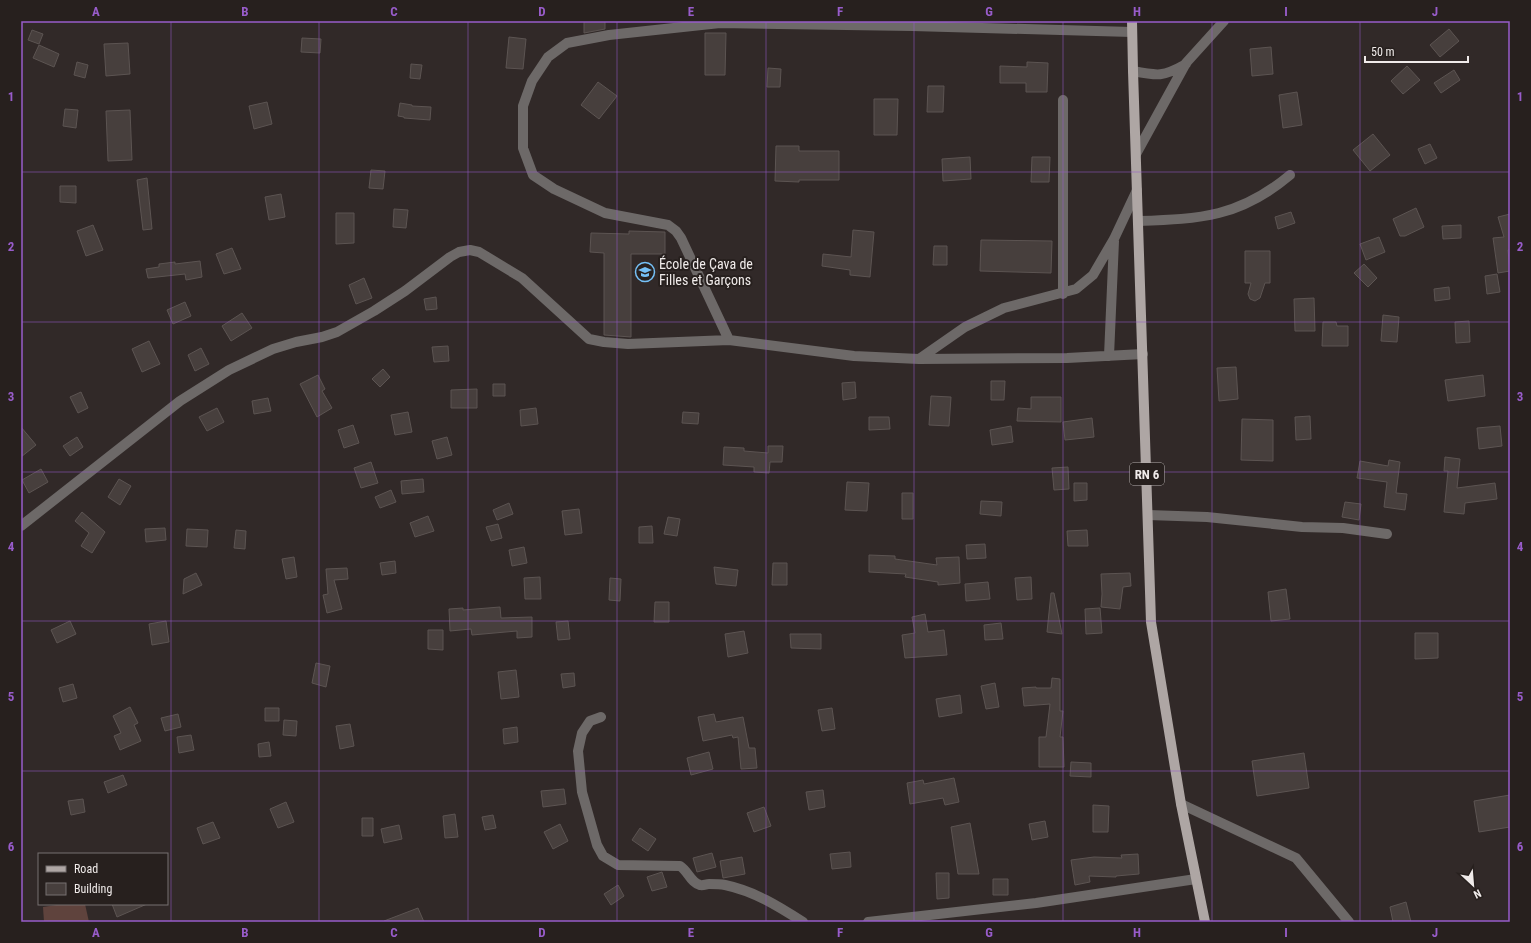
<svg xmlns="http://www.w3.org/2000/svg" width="1531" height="943" font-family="'Roboto Condensed',sans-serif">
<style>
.green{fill:#5f433d}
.building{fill:#473f3d;stroke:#5c5452}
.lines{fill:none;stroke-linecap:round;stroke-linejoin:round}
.street{stroke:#6d6968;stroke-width:10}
.primary{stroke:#aea6a4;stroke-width:10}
.grid{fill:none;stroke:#985cca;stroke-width:1;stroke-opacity:0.55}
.labels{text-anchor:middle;stroke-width:4;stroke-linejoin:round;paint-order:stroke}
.shield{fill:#27201e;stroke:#b4aead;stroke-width:1}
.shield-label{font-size:13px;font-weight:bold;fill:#f0ebea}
.poi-label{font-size:14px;fill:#f0ebea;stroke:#27201e;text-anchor:start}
.neatline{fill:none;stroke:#985cca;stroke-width:1.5}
.grid-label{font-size:13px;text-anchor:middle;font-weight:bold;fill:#985cca}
</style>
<rect width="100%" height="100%" fill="#312928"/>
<path class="green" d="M63,904h22l4,18h-45l-1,-15z"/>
<path class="building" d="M584,21h21v8l-21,4z
M1449,29l10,12 -19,16 -10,-12z
M32,30l11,4 -4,10 -11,-4z
M705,33h21l-1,42h-20z
M509,37l17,2 -3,30 -17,-1z
M302,38l19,1 -1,14 -19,-1z
M128,43l2,31 -24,2 -2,-32z
M39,45l20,9 -5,13 -21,-9z
M1271,47l2,27 -21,2 -2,-27z
M77,62l11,3 -3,13 -11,-3z
M1027,62l21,1 -1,29h-21v-9h-26v-17l27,1z
M411,64l11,1 -2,14 -10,-1z
M1407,66l13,14 -17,14 -12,-13z
M768,68l13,1 -1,18h-13z
M1454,70l6,10 -19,13 -7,-10z
M598,82l19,14 -18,23 -18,-14z
M928,86h16l-1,26h-16z
M1297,92l5,33 -19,3 -4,-33z
M874,99h24l-1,36h-23z
M267,102l5,22 -18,5 -5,-23z
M400,103l12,2v1l19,1 -1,13 -26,-2v-1l-6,-1z
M65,109l13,1 -2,18 -13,-2z
M130,110l2,50 -24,1 -2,-50z
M1373,134l17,21 -20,16 -17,-21z
M1430,144l7,14 -12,6 -7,-15z
M776,146h23v5h40v29h-40v2l-24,-1z
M970,157l1,22 -28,2 -1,-22z
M1032,157h18l-1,25h-18z
M371,170l14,1 -2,18 -14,-1z
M147,178l5,51 -9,1 -6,-50z
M60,186h16v17l-16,-1z
M281,194l4,23 -16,3 -4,-23z
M1416,208l8,19 -19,9h-5l-7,-17z
M394,209l14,1 -2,18 -13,-1z
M1291,212l4,11 -17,6 -3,-12z
M336,213h18v30l-18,1z
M1510,214v35l-2,1 2,21 -12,2 -5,-35 11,-1 -6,-20z
M93,225l10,25 -17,6 -9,-25z
M1461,225v13l-18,1 -1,-13z
M853,230l21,2 -4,45 -20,-2v-5l-28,-4 1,-12 28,3z
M629,231l36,1v22h-34v83l-27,-2v-82l-14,-1 1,-19 38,1z
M1379,237l6,15 -19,8 -6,-16z
M981,240l71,1 -1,32 -71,-2z
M934,246h13v19h-14z
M232,248l9,21 -17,5 -8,-20z
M1245,251h25v32h-5l-5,15 -5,3 -5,-2 -2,-5 3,-11h-6z
M200,261l2,16 -16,3 -1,-6 -37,4 -2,-9 13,-2v-3l16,-2v2z
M1364,264l13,14 -9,9 -14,-14z
M1497,274l3,18 -13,2 -2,-18z
M364,278l8,20 -16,6 -7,-19z
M1449,287l1,12 -15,2 -1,-12z
M436,297l1,12 -11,1 -2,-11z
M1314,298l1,33h-20l-1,-32z
M185,302l6,14 -18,8 -6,-14z
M242,313l10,15 -21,13 -9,-15z
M1383,315l16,2 -2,25 -16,-1z
M1469,321l1,21 -14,1 -1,-21z
M1323,322h13l1,4h11v20h-26z
M149,341l11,23 -18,8 -10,-23z
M448,346l1,15 -15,1 -2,-15z
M201,348l8,16 -14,7 -7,-16z
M1236,367l2,32 -19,2 -2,-33z
M383,369l7,8 -10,10 -8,-8z
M318,375l7,14 -3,2 10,17 -15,9 -17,-33z
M1483,375l2,21 -37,5 -3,-21z
M991,381h14l-1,19h-13z
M855,382l1,16 -13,2 -1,-17z
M493,384h12v12h-12z
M477,389v19h-26v-18z
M81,392l7,16 -10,5 -8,-16z
M931,396l20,1 -2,29 -20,-1z
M1031,397h30v25l-44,-1 1,-13 13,1z
M268,398l3,13 -17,3 -2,-13z
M217,408l7,14 -17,9 -8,-14z
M536,408l2,16 -17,2 -1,-16z
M408,412l4,20 -17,3 -4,-20z
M683,412l16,1 -1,11 -16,-1z
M1310,416l1,23 -15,1 -1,-23z
M869,417h20l1,12 -21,1z
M1092,418l2,19 -29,3 -2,-18z
M1242,419l31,1v41l-32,-1z
M353,425l6,18 -15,5 -6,-18z
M1011,426l2,16 -21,3 -2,-15z
M1500,426l2,20 -23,3 -2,-21z
M21,427l15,18 -15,12z
M77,437l6,10 -13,9 -7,-10z
M447,437l5,18 -15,4 -5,-18z
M768,446h15l-1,16h-12l-1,11 -15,-1v-5l-31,-2 1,-18 20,1v3l24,2z
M1445,457l15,2 -3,29 38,-5 2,16 -32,4 -1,11 -20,-2 4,-41h-4z
M1389,460l11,2 -4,31 11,1 -2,16 -21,-3 3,-25 -30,-4 3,-17 28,5z
M371,462l7,21 -17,5 -7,-20z
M1068,467l1,22 -15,1 -2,-22z
M41,469l7,13 -19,11 -7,-13z
M119,479l12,7 -11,19 -12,-8z
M423,479l1,13 -22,2 -1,-13z
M847,482l22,1 -2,28 -22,-1z
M1074,483h13v17l-13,1z
M391,490l5,12 -16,6 -5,-11z
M902,493h11v26h-11z
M981,501l21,1 -1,14 -21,-2z
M1345,502l16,2 -2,16 -17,-3z
M509,503l4,11 -16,6 -4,-10z
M579,509l3,24 -17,2 -3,-24z
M82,512l23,20 -13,21 -11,-7 8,-13 -14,-12z
M428,516l6,15 -19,6 -5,-14z
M668,517l12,2 -3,17 -13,-2z
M498,524l4,14 -11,3 -5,-14z
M652,526l1,17h-14v-16z
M165,528l1,12 -20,2 -1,-13z
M187,529l21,1 -1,17 -21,-1z
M236,530l10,1 -1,18 -11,-1z
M1087,530l1,16h-20l-1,-15z
M985,544l1,14 -19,1 -1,-14z
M524,547l3,16 -15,3 -3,-16z
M869,555l26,1v3l42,6 -1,-7 23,-1 1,26 -22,2v-3l-33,-5 1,-3 -37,-2z
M294,557l3,20 -11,2 -4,-20z
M395,561l1,12 -14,2 -2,-12z
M773,563h14v22h-15z
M714,567l24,3 -2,16 -20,-2z
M347,568l1,11 -14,1 8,29 -15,4 -4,-18 5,-1 -2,-25z
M196,573l6,12 -19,9 1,-15z
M1130,573l1,13 -8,1 -3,22 -19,-2 1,-13 -1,-20z
M540,577l1,22h-16l-1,-21z
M1031,577l1,22 -15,1 -2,-22z
M610,578l11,1 -1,22 -11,-1z
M988,582l2,17 -24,2 -1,-17z
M1286,589l4,30 -19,2 -3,-29z
M1051,593h3l8,41 -15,-2z
M655,602h14v20h-15z
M500,607l1,11 31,-1v20l-15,1v-7l-45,4 -1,-6 -21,2 -1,-22 14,-1v2z
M1100,608l2,25 -16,1 -1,-25z
M925,614l3,18 16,-2 3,25 -42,3 -3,-23 13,-2 -3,-16z
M70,621l6,13 -19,9 -6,-13z
M166,621l3,21 -17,3 -3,-21z
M568,621l2,18 -12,1 -2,-18z
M1001,623l2,16 -18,1 -1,-15z
M428,630h15v20l-15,-1z
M744,631l4,22 -20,4 -3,-23z
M1415,633h23v25l-23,1z
M790,634h31v15l-30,-1z
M316,663l14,3 -4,21 -14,-4z
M516,670l3,27 -18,2 -3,-27z
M574,673l1,13 -12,2 -2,-14z
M1052,678l8,1v32h3l-3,26h3l1,30h-25v-30h7l4,-33 -26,2 -2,-18 14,-1v1h15z
M995,683l4,24 -13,2 -5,-23z
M73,684l4,14 -14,4 -4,-14z
M960,695l2,18 -23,4 -3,-18z
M130,707l8,16 -4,2 7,16 -21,9 -6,-14 7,-3 -8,-17z
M265,708h14v13h-14z
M832,708l3,21 -13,2 -4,-21z
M178,714l3,13 -16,4 -4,-13z
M714,714l2,8 27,-5 6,31h6l2,20 -16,1 -3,-32 -5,1 -1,-3 -29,6 -5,-24z
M284,720l13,1 -1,15 -13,-1z
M350,724l4,22 -14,3 -4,-23z
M517,727l1,15 -14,2 -1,-15z
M191,735l3,15 -15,3 -2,-16z
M269,742l2,14 -12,1 -1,-13z
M709,752l4,17 -22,6 -4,-17z
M1304,753l5,35 -52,8 -5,-35z
M1071,762l20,1v14l-21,-1z
M123,775l4,10 -19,8 -4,-11z
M954,778l5,24 -14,3 -2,-7 -33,6 -3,-21 16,-3 1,4z
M564,789l2,15 -23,3 -2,-16z
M823,790l2,17 -16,3 -3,-18z
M1510,795v32l-31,5 -5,-31z
M83,799l2,13 -14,3 -3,-14z
M286,802l8,20 -16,6 -8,-19z
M1093,805l16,1 -1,26h-15z
M764,807l7,19 -17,6 -7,-19z
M455,814l3,23 -13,1 -2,-22z
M493,815l3,13 -11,2 -3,-13z
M362,818h11v18h-11z
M1045,821l3,16 -16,3 -3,-16z
M213,822l7,16 -17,6 -6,-16z
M970,823l9,51h-21l-7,-47z
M560,824l8,17 -15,8 -9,-17z
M399,825l3,14 -18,4 -3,-14z
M640,828l16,11 -8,12 -16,-11z
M850,852l1,15 -19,2 -2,-15z
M712,853l4,14 -19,5 -4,-14z
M1138,854l1,20 -23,2v1l-27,-1 1,6 -15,3 -4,-25 23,-3 28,1 -1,-3z
M742,857l3,17 -22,4 -3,-17z
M662,872l5,15 -15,4 -5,-14z
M936,873h13v25l-12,1z
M993,879h15v16h-15z
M618,885l6,11 -13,9 -7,-11z
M1406,902l5,20h-18l-3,-15z
M112,904h35l-30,13z
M418,908l6,14h-40v-1z"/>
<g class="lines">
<path class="street" d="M1133,71c25,5 30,6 53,-7
M1063,100v194
M1136,154l50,-91 38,-42
M1138,221c63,-2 102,-4 152,-46
M729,340l-48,-102 -5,-7 -8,-6 -63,-12 -51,-24 -21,-14 -10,-27v-42l9,-25 16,-24 19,-14 42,-8 111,-12 192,3 220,6
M1109,356l5,-115
M919,359l46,-32 39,-19 72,-19 17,-14 21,-36 23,-49
M1148,515l59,2 95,10 41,1 44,6
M21,526l159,-125 49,-31 44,-21 23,-7 26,-5 15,-5 37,-21 31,-20 45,-34 9,-5 11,-2 9,2 43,26 67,61 15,3 24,2 101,-4 125,16 65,3 148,-1 76,-4
M601,717l-11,4 -8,12 -4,18 4,41 15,53 6,11 15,9 62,1c8,5 11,17 20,19 3,1 6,-1 9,-1 5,0 11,0 16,1 29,6 53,21 78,37
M1181,804l115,54 53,64
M868,922l168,-19 160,-24"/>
<path class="primary" d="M1132,21l1,50 18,551 30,182 24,118"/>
</g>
<path class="grid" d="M171,21v901M319,21v901M468,21v901M617,21v901M766,21v901M914,21v901M1063,21v901M1212,21v901M1360,21v901M21,172h1489M21,322h1489M21,472h1489M21,621h1489M21,771h1489"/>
<defs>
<g id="school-ring" transform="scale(1)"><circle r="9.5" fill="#27201e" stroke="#75c0f6" stroke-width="1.5"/><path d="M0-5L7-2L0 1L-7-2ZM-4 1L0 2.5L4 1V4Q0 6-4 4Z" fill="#75c0f6"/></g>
</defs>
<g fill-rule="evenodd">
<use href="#school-ring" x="645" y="272"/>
</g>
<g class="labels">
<rect class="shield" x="1130" y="463" width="34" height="22" rx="3"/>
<g class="shield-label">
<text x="1147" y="479">RN 6</text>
</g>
<g class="poi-label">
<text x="659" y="269">École de Çava de<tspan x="659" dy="16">Filles et Garçons</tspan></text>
</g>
</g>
<rect width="1531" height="943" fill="none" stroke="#27201e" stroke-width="44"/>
<rect x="38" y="853" width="130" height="52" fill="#27201e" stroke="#777170"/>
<rect x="46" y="866" width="20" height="6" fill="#aea6a4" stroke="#777170"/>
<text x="74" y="873" font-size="12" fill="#f0ebea">Road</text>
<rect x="46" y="883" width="20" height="12" fill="#473f3d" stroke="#777170"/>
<text x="74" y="893" font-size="12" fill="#f0ebea">Building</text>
<g transform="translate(1473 885) rotate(154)" stroke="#27201e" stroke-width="3" paint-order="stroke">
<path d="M0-3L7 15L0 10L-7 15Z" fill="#f0ebea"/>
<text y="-6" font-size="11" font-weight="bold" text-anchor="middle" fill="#f0ebea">N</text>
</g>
<path d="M1365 56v6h103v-6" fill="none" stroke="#f0ebea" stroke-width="2"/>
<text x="1371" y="56" font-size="12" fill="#f0ebea" stroke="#27201e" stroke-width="3" paint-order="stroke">50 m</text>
<rect x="22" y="22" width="1487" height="899" class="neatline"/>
<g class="grid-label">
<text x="96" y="16">A</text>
<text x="245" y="16">B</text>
<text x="394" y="16">C</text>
<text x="542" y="16">D</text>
<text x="691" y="16">E</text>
<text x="840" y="16">F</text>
<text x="989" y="16">G</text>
<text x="1137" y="16">H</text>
<text x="1286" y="16">I</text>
<text x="1435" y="16">J</text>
<text x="11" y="101">1</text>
<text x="1520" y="101">1</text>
<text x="11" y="251">2</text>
<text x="1520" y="251">2</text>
<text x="11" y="401">3</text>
<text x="1520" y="401">3</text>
<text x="11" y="551">4</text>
<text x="1520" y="551">4</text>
<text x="11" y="701">5</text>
<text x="1520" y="701">5</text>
<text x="11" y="851">6</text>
<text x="1520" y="851">6</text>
<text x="96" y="937">A</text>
<text x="245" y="937">B</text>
<text x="394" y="937">C</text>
<text x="542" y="937">D</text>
<text x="691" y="937">E</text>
<text x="840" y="937">F</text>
<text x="989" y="937">G</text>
<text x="1137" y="937">H</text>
<text x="1286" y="937">I</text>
<text x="1435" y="937">J</text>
</g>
</svg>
